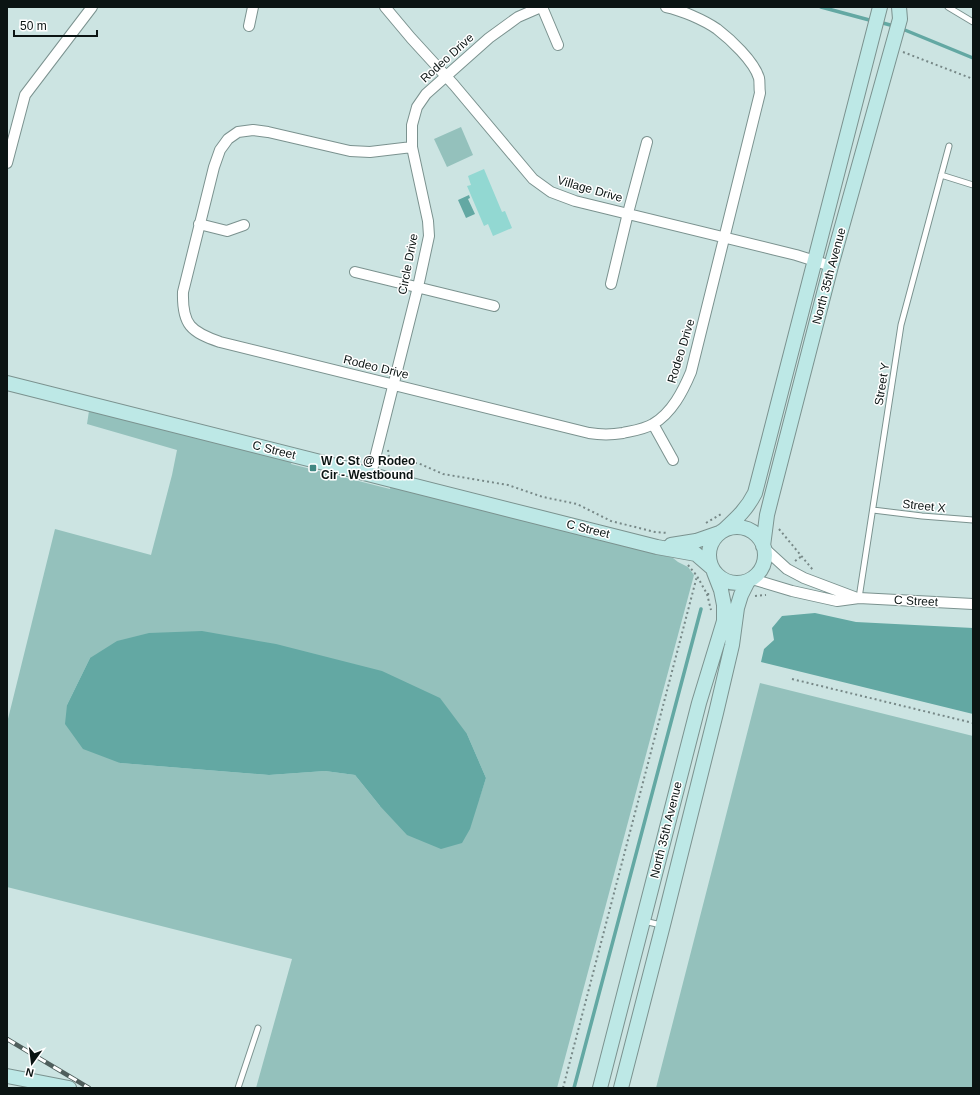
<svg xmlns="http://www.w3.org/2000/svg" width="980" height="1095" font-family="Helvetica,sans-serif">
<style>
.green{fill:#94c1bc;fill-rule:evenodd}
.water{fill:#63a8a3}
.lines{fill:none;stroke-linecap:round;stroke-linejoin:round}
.stream{stroke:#63a8a3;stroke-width:3.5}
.building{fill:#92d8d2}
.lane-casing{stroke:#7b928f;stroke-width:7}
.street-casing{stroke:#7b928f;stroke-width:12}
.secondary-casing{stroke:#7b928f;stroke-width:16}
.path{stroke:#778887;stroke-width:2;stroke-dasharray:2 3;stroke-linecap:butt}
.lane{stroke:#fff;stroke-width:5}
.street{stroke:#fff;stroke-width:10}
.secondary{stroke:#bde8e6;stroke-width:14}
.rail-casing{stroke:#4f5e5c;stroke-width:4.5}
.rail{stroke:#fff;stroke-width:3;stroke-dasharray:9;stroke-linecap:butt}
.poi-dot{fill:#408782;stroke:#fff;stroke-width:1.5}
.labels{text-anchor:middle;stroke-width:3;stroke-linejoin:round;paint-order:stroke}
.street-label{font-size:12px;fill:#0b1413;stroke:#fff}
.poi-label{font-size:12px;font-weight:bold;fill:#0b1413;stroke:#fff;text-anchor:start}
</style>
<rect width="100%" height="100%" fill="#cce4e2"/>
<path class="green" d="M461,127l12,28 -26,12 -13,-28z
M89,411l203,50 -1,3 99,25 1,-4 165,42 117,31 5,4 10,5 6,8 -137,513h-301l36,-129 -285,-72v-164l48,-194 96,26 21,-80 5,-25 -90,-26zM90,658l377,76 19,44 -7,21 -99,7 -25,-31 -30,-4 -56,4 -149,-12 -53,-58z
M760,683l213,53v352h-317z"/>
<path class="water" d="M469,195l1,3 -2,1 7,15 -9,4 -8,-18z
M815,613l41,9 117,6v86l-212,-52 3,-13 10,-9 -2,-12 10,-12z
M202,631l74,13 106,27 58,27 27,36 19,44 -16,51 -8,14 -21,6 -34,-14 -27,-29 -25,-31 -30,-4 -56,4 -149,-12 -37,-14 -18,-25 2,-19 23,-47 27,-17 32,-8z"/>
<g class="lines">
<path class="stream" d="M821,7l52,14
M879,22l15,4
M900,28l73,30
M574,1088l127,-479"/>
</g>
<path class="building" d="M484,169l18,43 3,-1 7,17 -19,8 -5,-12 -4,2 -17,-40 4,-1 -3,-9z"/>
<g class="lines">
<g class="lane-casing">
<path id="lane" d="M948,7l25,15
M941,175l32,10
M873,510l49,6 51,4
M859,598l42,-273 48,-179
M644,921l17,4
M238,1088l20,-60"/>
</g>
<g class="street-casing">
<path id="street" d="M385,7l26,31 43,47 79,94 18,13 24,9 221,54 35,11
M542,7l16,38
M249,26l4,-19
M412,147l-42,5 -20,-1 -82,-19 -15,-2 -15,2 -10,7 -8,11 -6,17 -31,125c-1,33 8,40 37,50l369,91c12,2 22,2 34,0 9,-2 22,-4 30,-9 19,-11 30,-33 38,-52l69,-279c-1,-5 0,-11 -1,-15 -5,-17 -29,-39 -42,-49 -13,-9 -36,-19 -51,-22
M7,163l18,-68 67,-88
M199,224l28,7 17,-6
M355,272l139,34
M611,284l17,-71 19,-71
M653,424l20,36
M371,474l47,-187 11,-51 -1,-15 -16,-74v-22l5,-18 9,-13 63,-56 29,-21 23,-10
M764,548l23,21 17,9 53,20
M752,579l40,12 45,10 22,-3 114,6"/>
</g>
<g class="secondary-casing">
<path id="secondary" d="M7,383l650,164 39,7 15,13
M709 555a28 28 0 1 1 56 0a28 28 0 1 1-56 0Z
M724,530c13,-12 23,-21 31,-37l125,-486
M671,545l25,-4 23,-8
M763,546l4,-31 4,-16 60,-233 69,-247 -1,-12
M7,1076l62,12
M600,1088l99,-385 25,-82v-16l-3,-15 -7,-18
M621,1088l42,-163 53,-212 16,-68 5,-37 4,-13 7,-14"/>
</g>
<path class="path" d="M903,52l70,27
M388,450l2,14
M390,464l28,-1 25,11 65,11 35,12 34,7 34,17 44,11 13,1
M706,523l17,-10
M779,529l34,41
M795,561l7,-5
M688,565l9,11 10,18h3
M707,594l4,16
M755,596l11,-1
M792,679l181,44
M563,1088l134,-512"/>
<use href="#lane" class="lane"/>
<use href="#street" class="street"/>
<use href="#secondary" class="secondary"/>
<g class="rail-casing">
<path id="rail" d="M7,1039l82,49"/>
</g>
<use href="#rail" class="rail"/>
</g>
<rect class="poi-dot" x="309" y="464" width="8" height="8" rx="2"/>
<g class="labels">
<g class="street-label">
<text transform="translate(447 58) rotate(-42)" y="4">Rodeo Drive</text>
<text transform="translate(590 189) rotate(16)" y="4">Village Drive</text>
<text transform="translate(408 264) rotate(-79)" y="4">Circle Drive</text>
<text transform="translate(829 276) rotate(-75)" y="4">North 35th Avenue</text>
<text transform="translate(681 351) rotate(-73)" y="4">Rodeo Drive</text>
<text transform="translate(376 367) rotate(14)" y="4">Rodeo Drive</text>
<text transform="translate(882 384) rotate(-81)" y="4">Street Y</text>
<text transform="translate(274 450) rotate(14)" y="4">C Street</text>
<text transform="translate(924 506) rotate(6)" y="4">Street X</text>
<text transform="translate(588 529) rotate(14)" y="4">C Street</text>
<text transform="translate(916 601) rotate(3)" y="4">C Street</text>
<text transform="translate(666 830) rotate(-76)" y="4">North 35th Avenue</text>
</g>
<g class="poi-label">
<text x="321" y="465">W C St @ Rodeo<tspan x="321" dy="14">Cir - Westbound</tspan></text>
</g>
</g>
<rect width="980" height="1095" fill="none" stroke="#0b1413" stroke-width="16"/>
<g transform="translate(32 1063) rotate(194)" stroke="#ffffff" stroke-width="3" paint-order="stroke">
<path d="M0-3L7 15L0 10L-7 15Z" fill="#0b1413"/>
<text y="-6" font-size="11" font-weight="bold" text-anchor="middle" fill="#0b1413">N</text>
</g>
<path d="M14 30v6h83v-6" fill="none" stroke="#0b1413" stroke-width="2"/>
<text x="20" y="30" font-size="12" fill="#0b1413" stroke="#ffffff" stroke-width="3" paint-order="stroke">50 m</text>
</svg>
